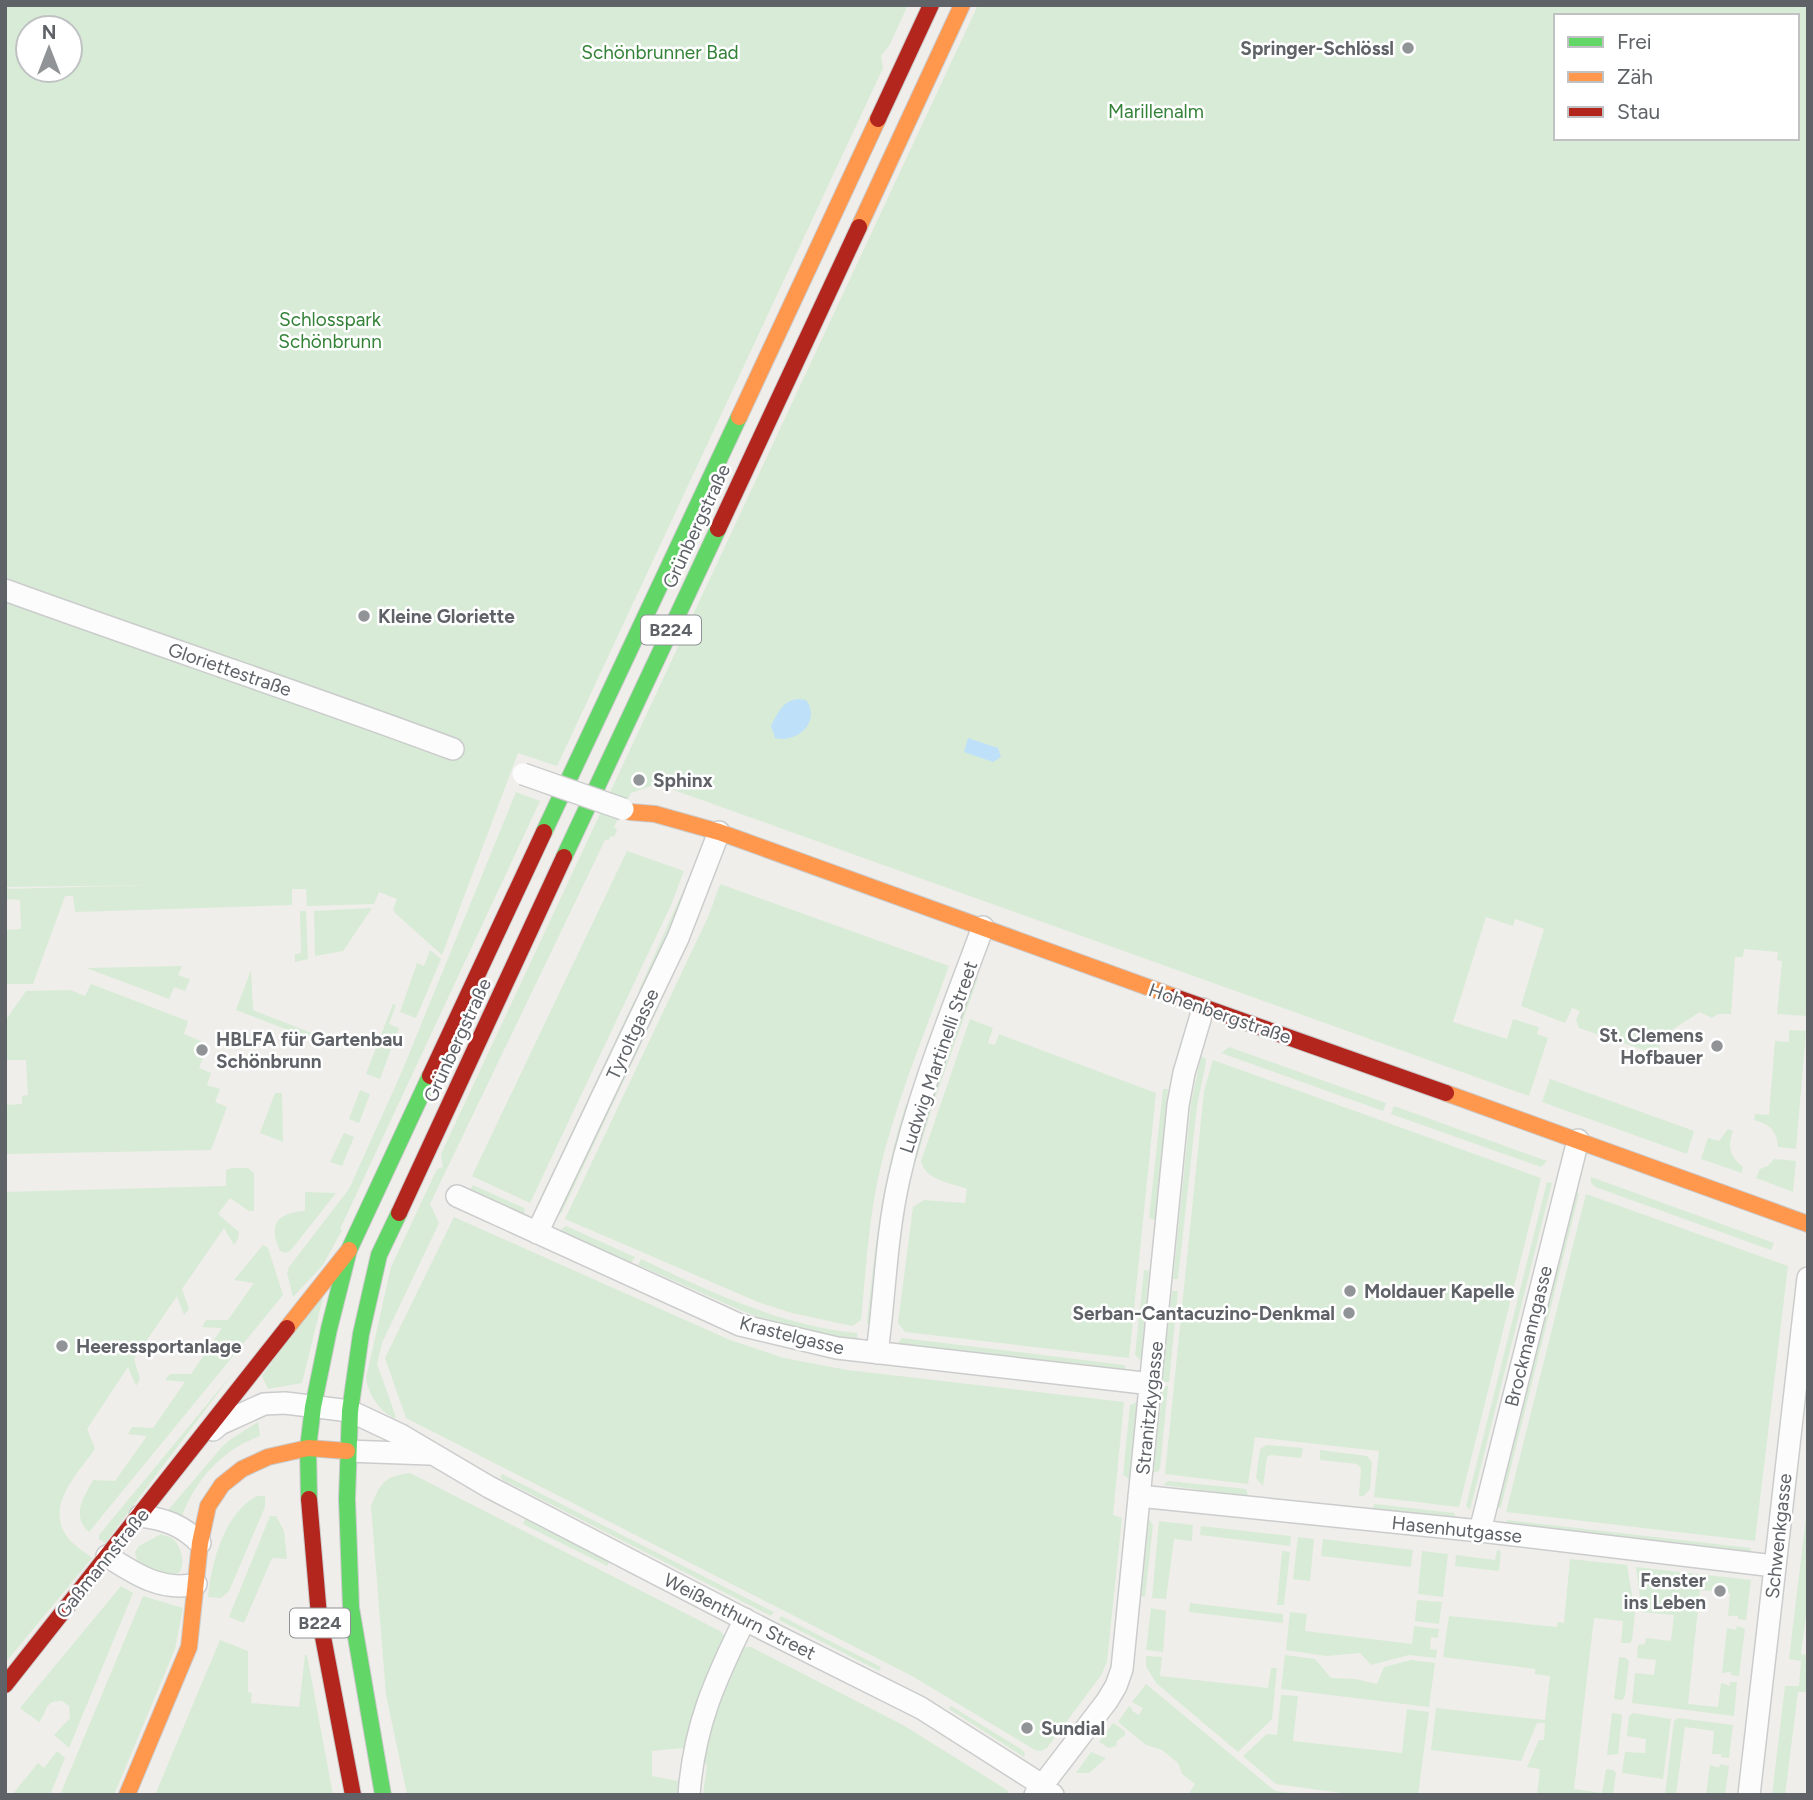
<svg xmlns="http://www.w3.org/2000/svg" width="1813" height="1800" font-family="Figtree,sans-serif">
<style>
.green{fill:#d8ebd6;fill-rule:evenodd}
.water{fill:#bfe0f9}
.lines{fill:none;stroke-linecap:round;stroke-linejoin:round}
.street-casing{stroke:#cbcccc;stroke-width:24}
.fast-casing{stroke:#cacacb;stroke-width:18}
.slow-casing{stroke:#cacacb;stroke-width:18}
.jam-casing{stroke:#cacacb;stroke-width:18}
.street{stroke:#fdfcfc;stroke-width:21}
.fast{stroke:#63d668;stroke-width:16}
.slow{stroke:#ff974d;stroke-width:16}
.jam{stroke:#b3261e;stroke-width:16}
.street-bridge-casing{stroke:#cbcccc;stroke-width:24;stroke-linecap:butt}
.street-bridge{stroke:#fdfcfc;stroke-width:21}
.poi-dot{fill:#919496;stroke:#fff;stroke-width:2.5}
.labels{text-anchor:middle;stroke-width:5;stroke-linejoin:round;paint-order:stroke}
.shield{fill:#fff;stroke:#8f9295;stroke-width:2}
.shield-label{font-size:18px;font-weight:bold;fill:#5f6368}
.poi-label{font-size:19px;font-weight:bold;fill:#5f6368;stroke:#fff;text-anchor:start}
.park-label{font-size:19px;fill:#348238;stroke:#fff}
.street-label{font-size:19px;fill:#5f6368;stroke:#fff}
</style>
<rect width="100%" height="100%" fill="#efeeea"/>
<path class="green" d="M5,5h903l-19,41 -8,10 2,12 -326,698 -39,-13 -76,202 -47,-42 -2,-4 4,-10 -18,-7 -5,12 -67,2 -1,-17h-14v16l-217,7 -2,-16h-8l-32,88h-28v-54l16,-1 -1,-29 -15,-1v-10l143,-4 -143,2zM28,28h42v42h-42z
M978,5h830v1011l-31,-2 5,-53 -5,-1 1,-8 -34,-3 -1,8h-8l-4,57h-13l-6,4 -12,-6 -41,26 1,12h-5l-2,3 -74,-25 -3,-8 4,-9 -8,-3 -7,15 -44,-17 23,-77 -29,-10 -2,7 -27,-9 -33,105 54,17 6,-20 26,8 -2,7 11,4 -19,58 -872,-312 -26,9 -17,34 3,3 -3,7 -3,-1 -2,4h-4l-175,364 9,19 -57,120 -5,21 19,53 -3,1c-16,-10 -24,-23 -27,-40l25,-111 46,-98 6,-2 -2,-13zM1556,16h241v122h-241z
M516,792l24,9 -200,428 2,1 -19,35 -30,32 -6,-24 2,-6 60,-78 51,-113z
M627,851l57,20 -13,34 -141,298 -58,-27z
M690,875l5,1 -51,116 -5,-2z
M720,884l229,82c-24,66 -51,131 -68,199 -12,50 -15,104 -20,155l-9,6 -60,-13 -34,-11 -193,-83 144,-304z
M372,908l-29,43 -28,5 -1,-45z
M300,911h6l2,48 -13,3v-8l6,-1z
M430,950l11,9 -25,59 -16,-6 17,-49 7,3z
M182,966l-4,9 12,4 -5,12 -11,-4 -5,12 -83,-31z
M251,970l2,40 71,28 -2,5 -86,-33z
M975,974l3,4 -45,126 -23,77 -4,-1 12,-46z
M91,984l97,37 -4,13 24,10 -9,24 12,5 -4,12 13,4 -5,13 12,5 -16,43 -206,4v-49l17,-1v-8l6,-1 -2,-35h-21v-39l21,-30 44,-1 15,6z
M635,999l4,2 -97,207 -4,-5z
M653,1003l6,3 -97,206 -4,3 -4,-1z
M393,1004l3,1 -7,19 10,4 -19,51 -14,-5z
M970,1019l23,9 -5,15 7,2 4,-11 157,59 -27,265 -224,-26 -7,-9 15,-116 11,-7 41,3 2,-14c-16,-6 -42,-9 -46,-28z
M1789,1030l17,1 -10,118 -18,-2c-1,-16 -8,-23 -24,-27l1,-6 14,1 6,-74 14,1z
M1229,1047l157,56 -3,8 -162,-58z
M1201,1056l5,3v3l-9,44 -19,173h-5l18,-176z
M1213,1060l328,118 -82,329 -85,-10 5,-46 -124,-14 -7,47 -83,-10 39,-383z
M1550,1079l144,52 -7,23 -145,-52z
M1163,1089h5l-13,131 -6,-2z
M360,1090l10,4 -11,29 -10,-4z
M275,1093h7l1,49 -23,-9z
M906,1104l5,2 -40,222 -4,-5c8,-76 15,-145 39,-219z
M1394,1106l153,55 -6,6 -150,-53z
M1728,1129l5,2c-6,16 -3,26 10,36l-1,6 -41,-14 7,-21 11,3z
M344,1133l10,4 -12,29 -12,-4z
M1774,1159l22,2 -3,31 -37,-14 4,-9 8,-3z
M233,1168h15l6,5v38h-5l-19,-13 -12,16 21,18 -1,7 -4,6 -10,-17 -42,61 7,20 -5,6 -7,-19 -43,63 6,20 -4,7 -8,-19 -41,62 8,20c-16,23 -47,53 -31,83 6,11 18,18 28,26l-87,105v-471l221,-6v-16z
M1591,1177l183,66 -3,7 -176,-63 -4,-4z
M1547,1182l5,1 -82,327 -4,-4z
M473,1185l51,23 1,7 -55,-25z
M1575,1191l4,3 -78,313 -6,3z
M305,1192l31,1 -45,57 -5,3 -6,-2c-12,-27 -3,-38 25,-40z
M1586,1194l202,72 -33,275 -249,-29z
M454,1217l276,123 54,18 63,12 277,32 -11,113 9,3 -15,143 -5,13 -55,74 -6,3 -6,-1 -123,-74 -506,-258 -21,-60z
M566,1226l69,31 -4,6 -72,-32z
M263,1245l5,3 15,47 -194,237c-18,-16 -6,-34 4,-52l22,1 32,-45 -19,-2 4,-7 21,1 32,-46 -20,-2 5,-6h21l31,-46 -20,-1 4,-7h22l26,-37 -20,-3z
M641,1259c67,32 141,67 216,74l1,7 -64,-13 -47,-14 -109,-48z
M1144,1270l5,1 -8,90 -6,-6z
M325,1289l-23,94 -34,6 -6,-13z
M1172,1291h6l-9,91h-7z
M902,1338l222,27 3,6 -230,-27z
M233,1373l-128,170 -6,-4v-4z
M1163,1386h5l-8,82 -1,3 -6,2z
M1137,1402l-8,77 -6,-4 7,-70z
M258,1422l2,14c-38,14 -64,43 -78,80l-13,-4v-3l53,-62 9,-8z
M1267,1445l36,3 -2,10 -30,-3 -4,2 -4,29 -7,-8 4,-29z
M1320,1450l47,6 5,6 -2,27 -6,7h-5l2,-28 -4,-4 -37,-4z
M410,1473l310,158 4,4v7l-16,32 -18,50 -6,24 -32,3v25l26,5 -1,14 -270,-1 -21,-99 -15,-189c10,-24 13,-29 39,-33z
M502,1474l272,138 -3,4 -268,-136 -3,-3z
M1168,1481l78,8 2,7 -85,-11z
M257,1496h8v11l-36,84 -8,7 -13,-1c3,-33 16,-84 49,-101z
M1808,1501v100l-7,53 7,1v37h-10l-13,103h-13l13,-109h14l2,-25 -12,-2z
M1375,1504l79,9 2,6 -85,-9z
M270,1516h6l8,15 3,28 -15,-1 -28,65 -15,-6z
M525,1519l84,43 -2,4 -84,-42z
M1149,1519l4,6 -8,72 -4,-1z
M1507,1520l243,28 3,6 -250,-29z
M1159,1521l34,4 -1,16 -18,-2 -8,60 -14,-1z
M1201,1526l90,10 -1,10 -90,-11z
M161,1534c1,1 9,3 11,4 9,6 17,32 2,38 -7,3 -31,-8 -35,-13 -3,-4 -3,-6 -4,-11l4,-6z
M1298,1537l16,2 -4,42 -17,-2z
M1323,1539l90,11 -2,17 -90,-11z
M1497,1550l4,1 -2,20 -44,-5 1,-11 39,5z
M1282,1551l8,1 -6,53h-7z
M1422,1551l26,3 -5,43 -25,-3z
M1570,1559l57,6 8,48 -3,27 -2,3h-9l2,-22 -29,-3 -20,171 28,4 4,-24 7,1 3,3 -3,22h-76l3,-26 -13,-2 12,-27h5l1,-17h-8l-16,38 -90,-11 5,-42 109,12 5,-44 -15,-2v-5l-92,-12 6,-41 108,11 1,-5 6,1z
M1636,1567l115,13 -5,40 -8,-1v-3h-10l2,-23 -30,-3 -12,114 30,3 3,-24 9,3v-4h7l-3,34 -102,-13 3,-30 19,2 2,-15 -19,-2 1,-13 7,-1 1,-6 25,3 3,-26 -32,-3z
M121,1586l12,7 -64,155 -15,-13 16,-17 -1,-12 -7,-5c-19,-1 -14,11 -23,21l-19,-14z
M143,1596l40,12 -8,41 -61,146h-54z
M1417,1600l25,2 -3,22 -24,-3z
M1190,1603l93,11v9l-94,-11z
M1151,1608l15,3 -3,41 -17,-2z
M1290,1612l17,2 -2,17 107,13 2,-18 25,3 -1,9 -7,-1 -1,12 7,1 -1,8 -27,-3 -38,10 -11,-12 -34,3 -40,-6z
M781,1616l100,51 -2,4 -100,-51z
M1737,1626l8,3 -6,47 -8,-1v-3l-9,1 5,-45 9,2z
M220,1640l28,11v41l4,1 -1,10 48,4 6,-52h2l26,140h-178z
M745,1647h6l152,78 104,65 2,5h-306l4,-30 -4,-2 11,-53 26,-59z
M1285,1655l30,4 16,19 25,1 21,5 7,-17 27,-7 24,3 -6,44 -148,-18z
M1146,1656l16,1 -2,19 108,12 3,-20h6l-5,51 -34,33 -82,-69 -10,-17z
M1619,1657l7,1 3,3 -4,35 -3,4 -8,-1z
M1146,1684l129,107 31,4h-118l7,-11 -13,-10 -4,-11 -16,-13 -16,-5 -28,-23 11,-16 4,3 -1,2 7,4 4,-7 -11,-6z
M1281,1695l17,1 -5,45 109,12 5,-44 22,3 -11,83h-62l-80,-11 -33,-28 24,-22 10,1z
M951,1706l70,43 4,4 -1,4 -75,-48z
M1612,1713l9,1 1,3 -4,37 -11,1z
M1633,1713l38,6 -8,60 -41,-6 3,-21 20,1 1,-14 -19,-3 2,-20z
M1678,1718l55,7 -4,33 -8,-1v-3h-9l2,-23 -29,-4 -9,68h-11l9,-74z
M1113,1723l12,8v4l-8,6 -1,5 -7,2 -10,-6z
M57,1751l8,7 -15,37h-38l26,-32 6,5z
M1091,1752l15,6 -17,15h-13z
M1720,1764l9,2 -4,29h-19l4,-30 9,3z"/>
<path class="water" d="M798,699l8,1c16,21 -9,44 -31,38l-4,-12c7,-13 11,-25 27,-27z
M968,738l30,10 3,9 -8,5 -29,-10z"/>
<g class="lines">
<g class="street-casing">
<path id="street" d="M5,590c149,54 300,104 448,159
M457,1196l283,129 97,23 315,36
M537,1233l141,-295 41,-106
M877,1353c8,-58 9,-117 22,-174 19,-86 53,-168 84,-252
M213,1430l7,-6 44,-20 21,-1 65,8 51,24 88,52 280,145 152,76 121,77 11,10
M347,1451l82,3
M1139,1496l341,35 294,35
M140,1516c25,3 42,9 60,27
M1480,1531l98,-391
M107,1556c28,18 55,36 89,28
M689,1795c5,-69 26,-115 56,-176
M1035,1795l72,-94 9,-15 6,-17 56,-564 6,-32 19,-64
M1749,1795l59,-517"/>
</g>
<g class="fast-casing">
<path id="fast" d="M544,832l195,-415
M564,857l154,-328
M309,1499l-1,-51 5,-41 16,-78 20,-79 81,-174
M383,1795l-32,-187 -4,-109 3,-88 11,-77 18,-79 20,-42"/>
</g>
<g class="slow-casing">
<path id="slow" d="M859,227l103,-222
M739,417l139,-298
M630,812l25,2 64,18 456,165
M1446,1093l362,131
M287,1328l62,-78
M127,1795l62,-148 11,-104 8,-37 14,-21 20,-16 26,-12 40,-9 39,3"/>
</g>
<g class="jam-casing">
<path id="jam" d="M878,119l53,-114
M718,529l141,-302
M1175,997l271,96
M430,1076l114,-244
M399,1213l165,-356
M309,1499l10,117 34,179
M5,1685l282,-357"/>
</g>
<use href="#street" class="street"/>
<use href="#fast" class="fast"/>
<use href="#slow" class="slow"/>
<use href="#jam" class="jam"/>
<g class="street-bridge-casing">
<path id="street-bridge" d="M523,774l100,35"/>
</g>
<use href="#street-bridge" class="street-bridge"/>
</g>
<g class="poi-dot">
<circle cx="1408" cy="48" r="7"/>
<circle cx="364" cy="616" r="7"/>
<circle cx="639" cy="780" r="7"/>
<circle cx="1717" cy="1046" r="7"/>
<circle cx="202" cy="1050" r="7"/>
<circle cx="1350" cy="1291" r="7"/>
<circle cx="1349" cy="1313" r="7"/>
<circle cx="62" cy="1346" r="7"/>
<circle cx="1720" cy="1591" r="7"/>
<circle cx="1027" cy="1728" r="7"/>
</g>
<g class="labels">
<g class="shield">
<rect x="641" y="615.5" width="60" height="29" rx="5"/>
<rect x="290" y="1608.5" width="60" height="29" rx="5"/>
</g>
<g class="shield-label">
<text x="671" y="636">B224</text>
<text x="320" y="1629">B224</text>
</g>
<g class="poi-label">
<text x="1394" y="55" text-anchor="end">Springer-Schlössl</text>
<text x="378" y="623">Kleine Gloriette</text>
<text x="653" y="787">Sphinx</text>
<text x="1703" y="1042" text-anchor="end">St. Clemens<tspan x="1703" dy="22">Hofbauer</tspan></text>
<text x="216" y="1046">HBLFA für Gartenbau<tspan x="216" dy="22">Schönbrunn</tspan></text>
<text x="1364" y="1298">Moldauer Kapelle</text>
<text x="1335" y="1320" text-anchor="end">Serban-Cantacuzino-Denkmal</text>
<text x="76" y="1353">Heeressportanlage</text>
<text x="1706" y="1587" text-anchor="end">Fenster<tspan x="1706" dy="22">ins Leben</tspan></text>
<text x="1041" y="1735">Sundial</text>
</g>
<g class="park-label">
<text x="660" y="59">Schönbrunner Bad</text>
<text x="1156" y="118">Marillenalm</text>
<text x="330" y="326">Schlosspark<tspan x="330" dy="22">Schönbrunn</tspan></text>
</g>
<g class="street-label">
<text transform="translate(696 526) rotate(-65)" y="7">Grünbergstraße</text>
<text transform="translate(230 669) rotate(19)" y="7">Gloriettestraße</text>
<text transform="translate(1220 1013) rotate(19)" y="7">Hohenbergstraße</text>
<text transform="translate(632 1034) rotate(-65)" y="7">Tyroltgasse</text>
<text transform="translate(457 1040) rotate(-65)" y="7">Grünbergstraße</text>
<text transform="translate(938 1057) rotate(-71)" y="7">Ludwig Martinelli Street</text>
<text transform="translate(792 1335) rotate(14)" y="7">Krastelgasse</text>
<text transform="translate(1528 1336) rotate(-76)" y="7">Brockmanngasse</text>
<text transform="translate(1149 1408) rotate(-84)" y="7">Stranitzkygasse</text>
<text transform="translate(1457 1529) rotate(6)" y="7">Hasenhutgasse</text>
<text transform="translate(1778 1536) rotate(-84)" y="7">Schwenkgasse</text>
<text transform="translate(102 1563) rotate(-51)" y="7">Gaßmannstraße</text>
<text transform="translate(740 1616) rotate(27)" y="7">Weißenthurn Street</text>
</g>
</g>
<rect width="1813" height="1800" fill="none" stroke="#5f6368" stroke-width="14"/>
<rect x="1554" y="14" width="245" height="126" fill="#ffffff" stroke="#bfc1c3" stroke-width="2"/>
<rect x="1568" y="37" width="35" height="10" fill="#63d668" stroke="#bfc1c3" stroke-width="2"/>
<text x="1617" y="49" font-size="21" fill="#5f6368">Frei</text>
<rect x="1568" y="72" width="35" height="10" fill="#ff974d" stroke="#bfc1c3" stroke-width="2"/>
<text x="1617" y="84" font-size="21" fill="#5f6368">Zäh</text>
<rect x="1568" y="107" width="35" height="10" fill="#b3261e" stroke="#bfc1c3" stroke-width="2"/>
<text x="1617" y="119" font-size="21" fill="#5f6368">Stau</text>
<g transform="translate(49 49)"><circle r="33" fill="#ffffff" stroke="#bfc1c3" stroke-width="2"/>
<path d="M0-5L12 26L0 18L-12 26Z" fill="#919496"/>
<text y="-10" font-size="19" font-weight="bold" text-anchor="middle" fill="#5f6368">N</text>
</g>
</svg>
